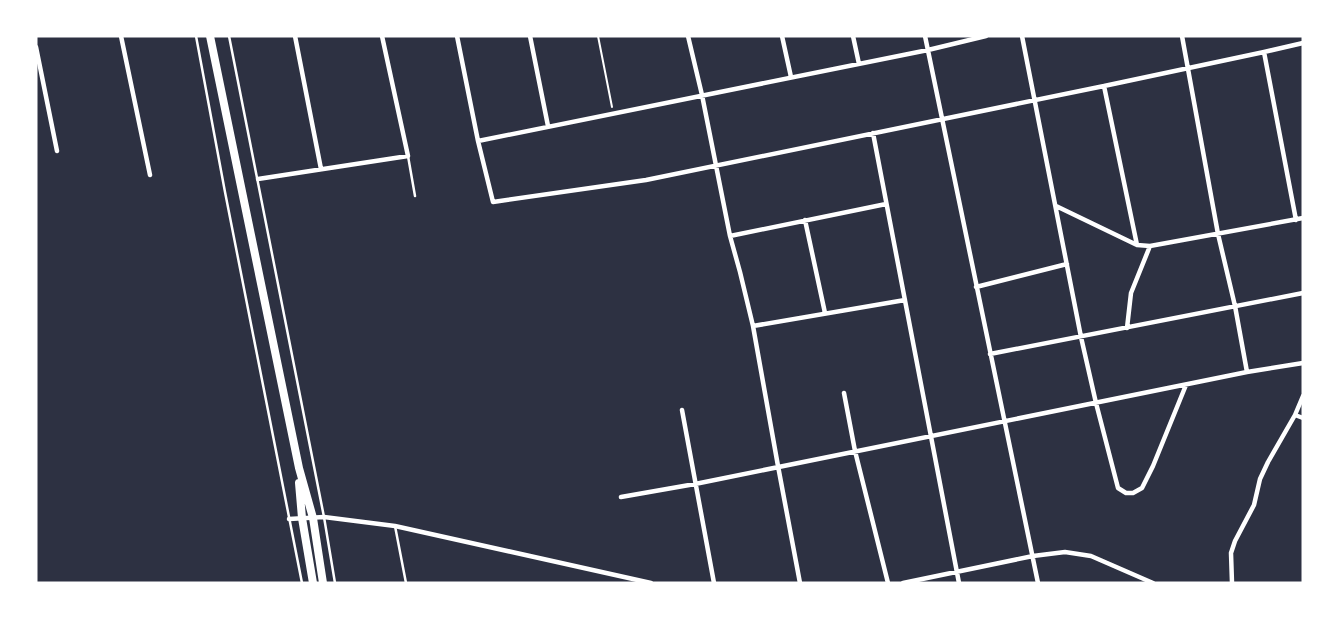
<svg xmlns="http://www.w3.org/2000/svg" width="1339" height="619" font-family="'Source Serif 4',serif">
<style>
.lines{fill:none;stroke-linecap:round;stroke-linejoin:round}
.path{stroke:#fff;stroke-width:2}
.service{stroke:#fff;stroke-width:2.5}
.minor{stroke:#fff;stroke-width:4.5}
.primary{stroke:#fff;stroke-width:8}
</style>
<rect width="100%" height="100%" fill="#2d3142"/>
<g class="lines">
<path class="path" d="M598,36l14,71"/>
<path class="service" d="M196,36l29,156 77,391
M229,36l95,481 11,66
M408,156l7,40
M395,526l11,57"/>
<path class="minor" d="M121,36l29,139
M295,36l26,133
M457,36l21,105 15,61 153,-22 458,-94 160,-34 39,-9
M530,36l18,90
M688,36l14,59 28,141 10,36 13,54 25,140 22,117
M782,36l9,41
M853,36l6,28
M925,36l113,547
M1022,36l59,301 15,66 22,85 8,5h7l9,-5 11,-22 33,-81
M1182,36l36,198 17,72 12,66
M36,47l21,104
M1264,52l32,168
M1104,86l33,159
M873,133l86,450
M478,141l450,-91 58,-14
M258,179l150,-23 -26,-120
M1056,206l81,39 13,1 153,-28
M805,220l20,93
M730,236l156,-32
M976,287l91,-23
M753,326l152,-26
M1127,328l4,-35 19,-47
M990,354l313,-61
M844,393l11,58 33,132
M682,410l32,173
M1295,415l8,3
M621,497l74,-13 552,-112 56,-9
M289,519l35,-2 71,9 256,57
M903,583l130,-27 32,-4 26,4 62,27
M1232,583l-1,-30 4,-12 19,-36 6,-26 8,-17 27,-47 8,-19"/>
<path class="primary" d="M210,36l89,432 14,50 10,65
M299,483l3,35 11,65"/>
</g>
<rect width="1339" height="619" fill="none" stroke="#ffffff" stroke-width="75"/>
</svg>
